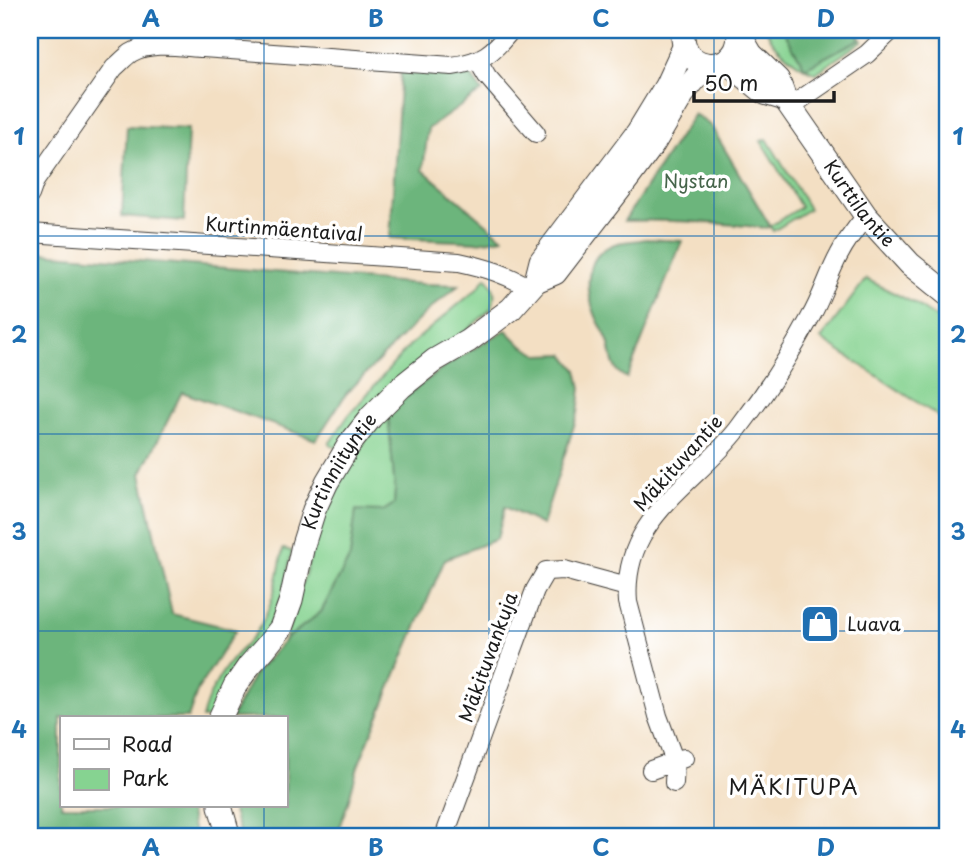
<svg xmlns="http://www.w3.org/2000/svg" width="977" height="867" font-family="'Playpen Sans',sans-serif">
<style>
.green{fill:#86d391;stroke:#517856;stroke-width:2}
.forest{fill:#6cb57b;stroke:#44684c;stroke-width:2}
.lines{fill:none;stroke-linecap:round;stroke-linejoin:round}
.minor-casing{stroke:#3c3935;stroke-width:20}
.tertiary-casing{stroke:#3c3935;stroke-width:25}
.minor{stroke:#fff;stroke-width:18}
.tertiary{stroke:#fff;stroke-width:23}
.grid{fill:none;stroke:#1f6fb2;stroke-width:2;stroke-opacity:0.55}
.labels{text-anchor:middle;stroke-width:7;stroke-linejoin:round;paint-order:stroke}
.park-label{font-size:19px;fill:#46654b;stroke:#fff}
.street-label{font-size:19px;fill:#1c1c1c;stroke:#fff}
.poi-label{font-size:19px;fill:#1c1c1c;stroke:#fff;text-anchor:start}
.neighbourhood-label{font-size:21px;letter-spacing:2px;fill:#1c1c1c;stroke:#fff}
.neatline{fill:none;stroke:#1f6fb2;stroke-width:2.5}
.grid-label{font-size:23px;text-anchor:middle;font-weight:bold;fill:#1f6fb2}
</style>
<rect width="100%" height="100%" fill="#fff"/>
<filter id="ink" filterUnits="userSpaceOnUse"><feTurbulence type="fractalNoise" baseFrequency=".0143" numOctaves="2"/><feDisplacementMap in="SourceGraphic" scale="14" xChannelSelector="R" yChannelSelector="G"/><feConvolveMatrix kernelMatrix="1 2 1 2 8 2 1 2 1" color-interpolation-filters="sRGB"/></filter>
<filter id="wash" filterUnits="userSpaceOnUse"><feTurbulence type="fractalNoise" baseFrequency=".00686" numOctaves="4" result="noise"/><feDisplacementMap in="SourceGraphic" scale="28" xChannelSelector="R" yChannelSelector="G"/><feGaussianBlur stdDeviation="1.57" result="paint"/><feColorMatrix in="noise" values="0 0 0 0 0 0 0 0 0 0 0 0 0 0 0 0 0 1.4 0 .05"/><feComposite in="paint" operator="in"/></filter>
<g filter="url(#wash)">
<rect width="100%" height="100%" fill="#f3dfc3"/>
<path class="green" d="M767,30h88l7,11 -46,32c-16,-5 -45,-27 -49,-43z
M767,139l42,70 -36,22 -3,-5 31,-19 -40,-66z
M486,277c10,11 10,18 6,31l-156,140 -7,-4 19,-28 61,-70 69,-58z
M866,279l48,24 33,22v97l-126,-83z
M388,413l7,77 -1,14 -11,7h-27l-6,46 -29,55 -36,28 39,-128 36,-66z
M283,549l9,2 -9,45 -12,28 -61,94h-8c5,-22 18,-45 33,-62 7,-8 16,-15 22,-25 16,-25 21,-53 26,-82z"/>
<path class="forest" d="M783,30h72l5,9 -55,29z
M401,69l68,4 13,18 -54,38 -5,41 80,68 -25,4 -88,-4z
M694,114l17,12 59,100 -3,2c-48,-5 -95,-9 -143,-7z
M127,126l61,3 -4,92 -62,-5z
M646,239l36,2 -55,137c-17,-8 -14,-22 -19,-37 -4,-10 -11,-20 -14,-30 -10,-27 -8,-59 24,-68 9,-2 19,-2 28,-4z
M30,252l391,32 38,1 -34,28 -79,81 -30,46 -134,-48 -41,82 31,140 64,16 -38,59 -10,29h-127v88h128l3,19 4,12h-166z
M506,330l15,15 18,10 25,-1 13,16 4,18 -3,25 -36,112 -37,-18 -8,32 -52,20 -47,110 -40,97 -10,37 -10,27v7h-97l-10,-31h54v-88h-54l23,-44 31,-34 36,-28 29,-55 6,-47 27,1 11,-7 1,-14 -7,-77c36,-35 75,-59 118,-83z"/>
</g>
<g filter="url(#ink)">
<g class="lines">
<g class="minor-casing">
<path id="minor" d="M143,30l2,17
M478,61l9,15 49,57
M791,106l76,-52 25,-24
M30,195l5,-14 79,-113c6,-5 11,-11 17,-15 20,-12 50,-6 72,-5l249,18c30,-4 41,-13 59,-36
M30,233l429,29c28,6 47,12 71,26
M651,770l33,-12
M674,783l1,-21 -17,-46 -30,-114c-7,-84 66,-116 110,-173 27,-35 51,-72 72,-111 12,-20 18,-43 29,-63 7,-14 17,-27 27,-39
M444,837l91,-247 11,-19 18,-1 63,17"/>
</g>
<g class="tertiary-casing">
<g id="tertiary">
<path d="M683,30c-4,48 63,44 55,0"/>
<path id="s1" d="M740,35l11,19 27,26 7,19 81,117 44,48 37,30"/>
<path d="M726,61l39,32 20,6"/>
<path d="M536,281l5,-20 97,-129 28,-46 18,-39"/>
<path id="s2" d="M220,718l15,-32 14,-20 16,-18 16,-20 10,-28 12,-55 11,-35 13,-28 22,-37 22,-28 30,-30 34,-27 33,-19 43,-32 25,-28 19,-8 74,-96 25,-34 29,-49 23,-29"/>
<path d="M220,806l9,31"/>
</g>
</g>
<use href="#minor" class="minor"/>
<use href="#tertiary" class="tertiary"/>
</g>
</g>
<path class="grid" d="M264,30v688M489,30v807M714,30v807M30,236h917M30,434h917M30,631h917M264,806v31"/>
<defs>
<g id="shop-square" transform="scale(2.0125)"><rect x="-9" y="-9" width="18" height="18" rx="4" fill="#1f6fb2" stroke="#fff"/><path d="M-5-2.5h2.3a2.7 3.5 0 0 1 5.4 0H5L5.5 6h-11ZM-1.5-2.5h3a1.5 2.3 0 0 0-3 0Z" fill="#fff"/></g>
</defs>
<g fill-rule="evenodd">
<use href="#shop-square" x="820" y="624"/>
</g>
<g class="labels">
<g class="park-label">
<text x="696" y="188">Nystan</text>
</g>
<g class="street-label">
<text dy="7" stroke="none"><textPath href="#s1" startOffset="208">Kurttilantie</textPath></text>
<text transform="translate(284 229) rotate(4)" y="7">Kurtinmäentaival</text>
<text transform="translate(678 463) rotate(-48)" y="7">Mäkituvantie</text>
<text dy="7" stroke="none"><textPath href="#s2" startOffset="278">Kurtinniityntie</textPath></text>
<text transform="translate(488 657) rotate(-70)" y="7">Mäkituvankuja</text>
</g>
<g class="poi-label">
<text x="847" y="631">Luava</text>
</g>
<g class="neighbourhood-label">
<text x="794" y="795">MÄKITUPA</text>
</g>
</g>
<rect width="977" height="867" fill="none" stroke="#fff" stroke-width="77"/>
<rect x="60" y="716" width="228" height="91" fill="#ffffff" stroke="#a4a4a4" stroke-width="2"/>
<rect x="74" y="739" width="35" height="10" fill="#ffffff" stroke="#a4a4a4" stroke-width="2"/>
<text x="122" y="752" font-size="21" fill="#1c1c1c">Road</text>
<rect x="74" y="769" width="35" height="21" fill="#86d391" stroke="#a4a4a4" stroke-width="2"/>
<text x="122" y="786" font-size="21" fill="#1c1c1c">Park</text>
<path d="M694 91v10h140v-10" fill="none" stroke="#1c1c1c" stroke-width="3.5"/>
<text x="704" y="91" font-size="21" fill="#1c1c1c" stroke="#ffffff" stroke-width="5" paint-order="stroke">50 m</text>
<rect x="38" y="38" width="901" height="790" class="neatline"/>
<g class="grid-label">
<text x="151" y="27">A</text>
<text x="376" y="27">B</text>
<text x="601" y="27">C</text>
<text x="826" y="27">D</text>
<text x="19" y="145">1</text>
<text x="958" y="145">1</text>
<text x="19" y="343">2</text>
<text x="958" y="343">2</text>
<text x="19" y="540">3</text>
<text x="958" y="540">3</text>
<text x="19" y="738">4</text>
<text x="958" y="738">4</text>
<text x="151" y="856">A</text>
<text x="376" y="856">B</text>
<text x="601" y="856">C</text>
<text x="826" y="856">D</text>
</g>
</svg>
